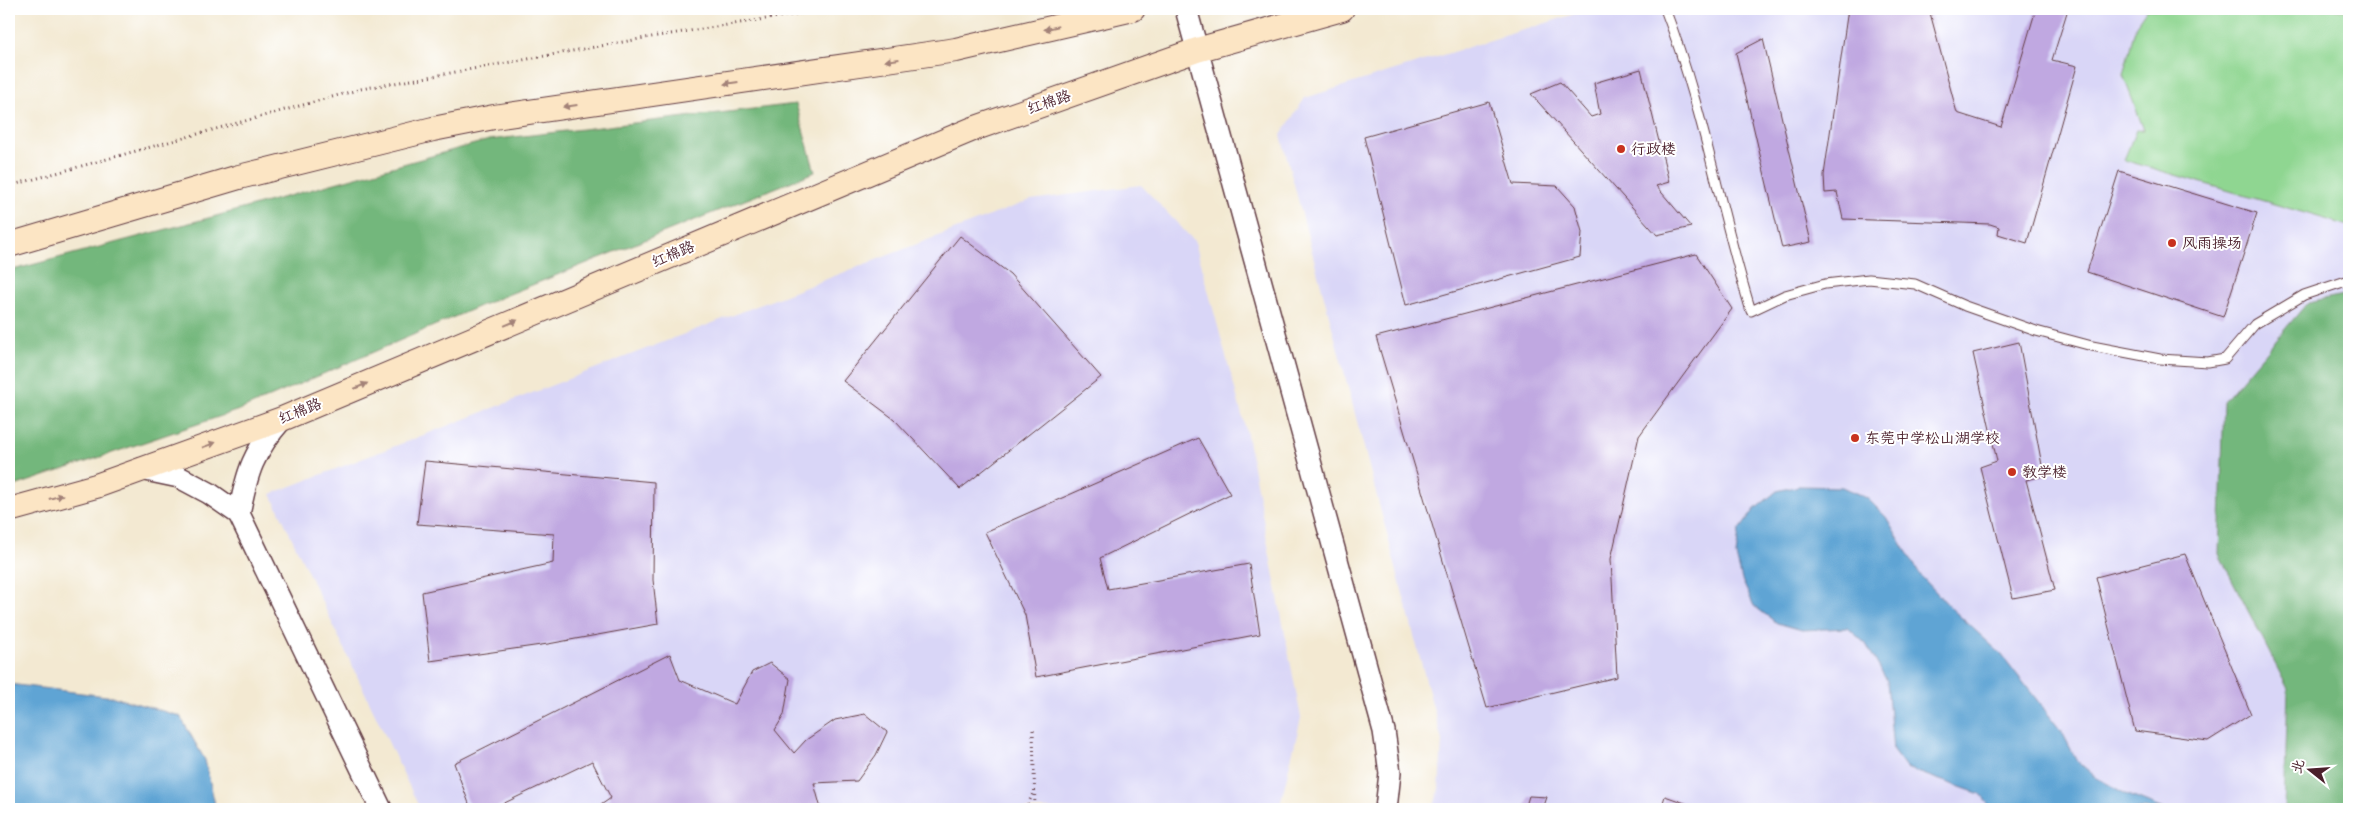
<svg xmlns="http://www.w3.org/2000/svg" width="2358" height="818" font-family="'Shantell Sans','LXGW WenKai TC',sans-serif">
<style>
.built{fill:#d9d6f7}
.green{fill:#8fd691;stroke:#6c7a5e}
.forest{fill:#73b77b;stroke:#5e6b53}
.water{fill:#5fa4d4;stroke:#546280}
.building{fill:#c0a8e1}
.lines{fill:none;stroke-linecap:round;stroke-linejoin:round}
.service-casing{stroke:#633d44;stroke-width:11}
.tertiary-casing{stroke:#633d44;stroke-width:24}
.secondary-casing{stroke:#633d44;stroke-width:26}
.path{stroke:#633d44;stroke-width:3;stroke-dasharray:1 4;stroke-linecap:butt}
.service{stroke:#fff;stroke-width:9}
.tertiary{stroke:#fff;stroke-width:21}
.secondary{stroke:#fce5c4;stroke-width:24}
.oneway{fill:#a38278}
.poi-dot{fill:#c8321e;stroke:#fff;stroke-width:2}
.labels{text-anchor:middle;stroke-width:4;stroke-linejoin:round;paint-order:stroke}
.street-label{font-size:15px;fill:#4a1f2b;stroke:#fff}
.poi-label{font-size:15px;fill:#4a1f2b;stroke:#fff;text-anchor:start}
</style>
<rect width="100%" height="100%" fill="#fff"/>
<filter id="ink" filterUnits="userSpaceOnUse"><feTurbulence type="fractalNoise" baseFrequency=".02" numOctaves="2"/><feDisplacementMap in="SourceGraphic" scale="10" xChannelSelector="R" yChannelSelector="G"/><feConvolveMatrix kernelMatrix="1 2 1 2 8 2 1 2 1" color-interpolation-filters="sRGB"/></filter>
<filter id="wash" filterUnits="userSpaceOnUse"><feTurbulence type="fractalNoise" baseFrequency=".0096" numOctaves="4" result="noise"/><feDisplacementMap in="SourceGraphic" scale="20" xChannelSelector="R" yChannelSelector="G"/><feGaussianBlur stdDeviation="1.12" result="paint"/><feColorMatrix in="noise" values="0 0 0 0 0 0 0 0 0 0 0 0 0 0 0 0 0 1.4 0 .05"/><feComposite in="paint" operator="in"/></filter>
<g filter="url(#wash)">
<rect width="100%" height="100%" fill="#f3e9d2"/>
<path class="built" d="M1591,9h758v800h-916l6,-20 3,-48 -161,-606 24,-37z
M1141,185l54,57 51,188 55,288 -22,91h-859l-149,-315 760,-294z"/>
<path class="green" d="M2147,9h202v217l-225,-66 12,-30h8l-21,-55 13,-50z"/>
<path class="forest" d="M796,104l19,68 -333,133 -240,104 -233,79v-217l222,-59 258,-72z
M2349,294v515h-65l4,-120 -69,-135 5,-153 84,-99z"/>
<path class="water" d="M1799,486l43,1 25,11 19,19 35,59 31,33 49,45 61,78 15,29 20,17 29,16 37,15h-171l-12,-15 -74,-26 -13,-17 -6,-70 -21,-37 -18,-16 -46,2 -25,-7 -23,-17 -12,-26 -6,-24 3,-25 16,-22 22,-18z
M9,684l105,13 66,19 25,44 11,49h-207z"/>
<g id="blocks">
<path class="building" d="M1848,9h81l28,104 44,14 35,-118h32l-16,51 25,6 -50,177 -29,-9 1,-7 -9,-3 -147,-5 -6,-27 -12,1 -1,-18z
M1763,39l48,203 -29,6 -46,-195z
M1641,69l28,113 -13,4 35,41 -34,8 -126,-141 29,-12 31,35 9,-3 -6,-31z
M1489,102l24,82 44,2 18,20 7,26 -2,25 -174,48 -42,-168z
M2119,171l138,42 -34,104 -136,-45z
M960,236l50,38 91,103 -141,112 -66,-70 -51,-38z
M1696,254l36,55 -93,127 -28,123 6,118 -130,31 -111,-371z
M2019,342l25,134 -18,4 29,110 -42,8 -33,-131 17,-6 -24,-108z
M1198,438l32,56 -130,64 8,31 141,-25 11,70 -224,43 -11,-62 -40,-83z
M425,461l229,21 -1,98 5,44 -110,20 -118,17 -8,-69 131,-29 1,-29 -137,-10z
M2185,554l66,160 -43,27 -73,-10 -39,-154z
M670,654l10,26 55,24 17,-32 18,-9 20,16 -6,36 -9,15 19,23 12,-13 29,-20 30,-6 22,18 -11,23 -19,26 -43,2 7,26h-226l16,-11 -19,-37 -100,48h-21l-17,-46z
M1529,796l18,1 -4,12h-18z
M1665,796l37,13h-41z"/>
</g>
</g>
<g filter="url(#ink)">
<use href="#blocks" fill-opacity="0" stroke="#633d44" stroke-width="1"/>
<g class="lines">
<g class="service-casing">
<path id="service" d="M1665,9c38,98 55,202 86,302l34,-16 40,-11 44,-5 46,5 50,22 71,25 56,15 68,13 48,3 17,-3 30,-35 49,-29 45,-15"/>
</g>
<g class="tertiary-casing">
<path id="tertiary" d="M1186,9l198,722 6,42 -4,36
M141,469l38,8 30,16 30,21 142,295
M239,514c8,-42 14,-62 43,-95"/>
</g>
<g class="secondary-casing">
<path id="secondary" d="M9,245l230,-68 194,-48 61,-12 462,-67 177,-41
M9,510l87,-24 186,-67 691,-290 224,-79 145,-41"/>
</g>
<path class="path" d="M9,186l352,-97 284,-51 184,-29
M1033,730l2,79
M1026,809l8,-18"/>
<use href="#service" class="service"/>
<use href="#tertiary" class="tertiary"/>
<use href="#secondary" class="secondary"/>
</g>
<defs><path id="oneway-solid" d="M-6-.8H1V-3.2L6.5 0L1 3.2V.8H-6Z" transform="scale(1.25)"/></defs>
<g class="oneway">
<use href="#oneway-solid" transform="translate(1051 28) rotate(167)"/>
<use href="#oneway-solid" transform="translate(892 60) rotate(172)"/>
<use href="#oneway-solid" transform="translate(731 83) rotate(172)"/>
<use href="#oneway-solid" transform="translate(570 106) rotate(172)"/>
<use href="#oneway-solid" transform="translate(511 323) rotate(-23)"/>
<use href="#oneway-solid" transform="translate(361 386) rotate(-23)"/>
<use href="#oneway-solid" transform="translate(209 445) rotate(-20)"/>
<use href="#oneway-solid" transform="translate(56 497) rotate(-16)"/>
</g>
</g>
<g class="poi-dot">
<circle cx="1621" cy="149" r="5"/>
<circle cx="2172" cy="243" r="5"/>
<circle cx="1855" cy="438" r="5"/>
<circle cx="2012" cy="472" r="5"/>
</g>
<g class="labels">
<g class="street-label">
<text transform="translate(1049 102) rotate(-19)" y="5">红棉路</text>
<text transform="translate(673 254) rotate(-23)" y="5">红棉路</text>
<text transform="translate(300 411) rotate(-22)" y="5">红棉路</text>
</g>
<g class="poi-label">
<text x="1631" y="154">行政楼</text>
<text x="2182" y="248">风雨操场</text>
<text x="1865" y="443">东莞中学松山湖学校</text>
<text x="2022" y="477">教学楼</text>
</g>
</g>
<rect width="2358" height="818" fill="none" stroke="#fff" stroke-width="30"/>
<g transform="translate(2310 770) rotate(287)" stroke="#ffffff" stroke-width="4" paint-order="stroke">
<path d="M0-4L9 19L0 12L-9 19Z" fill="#4a1f2b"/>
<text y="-8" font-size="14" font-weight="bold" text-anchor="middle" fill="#4a1f2b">北</text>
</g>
</svg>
